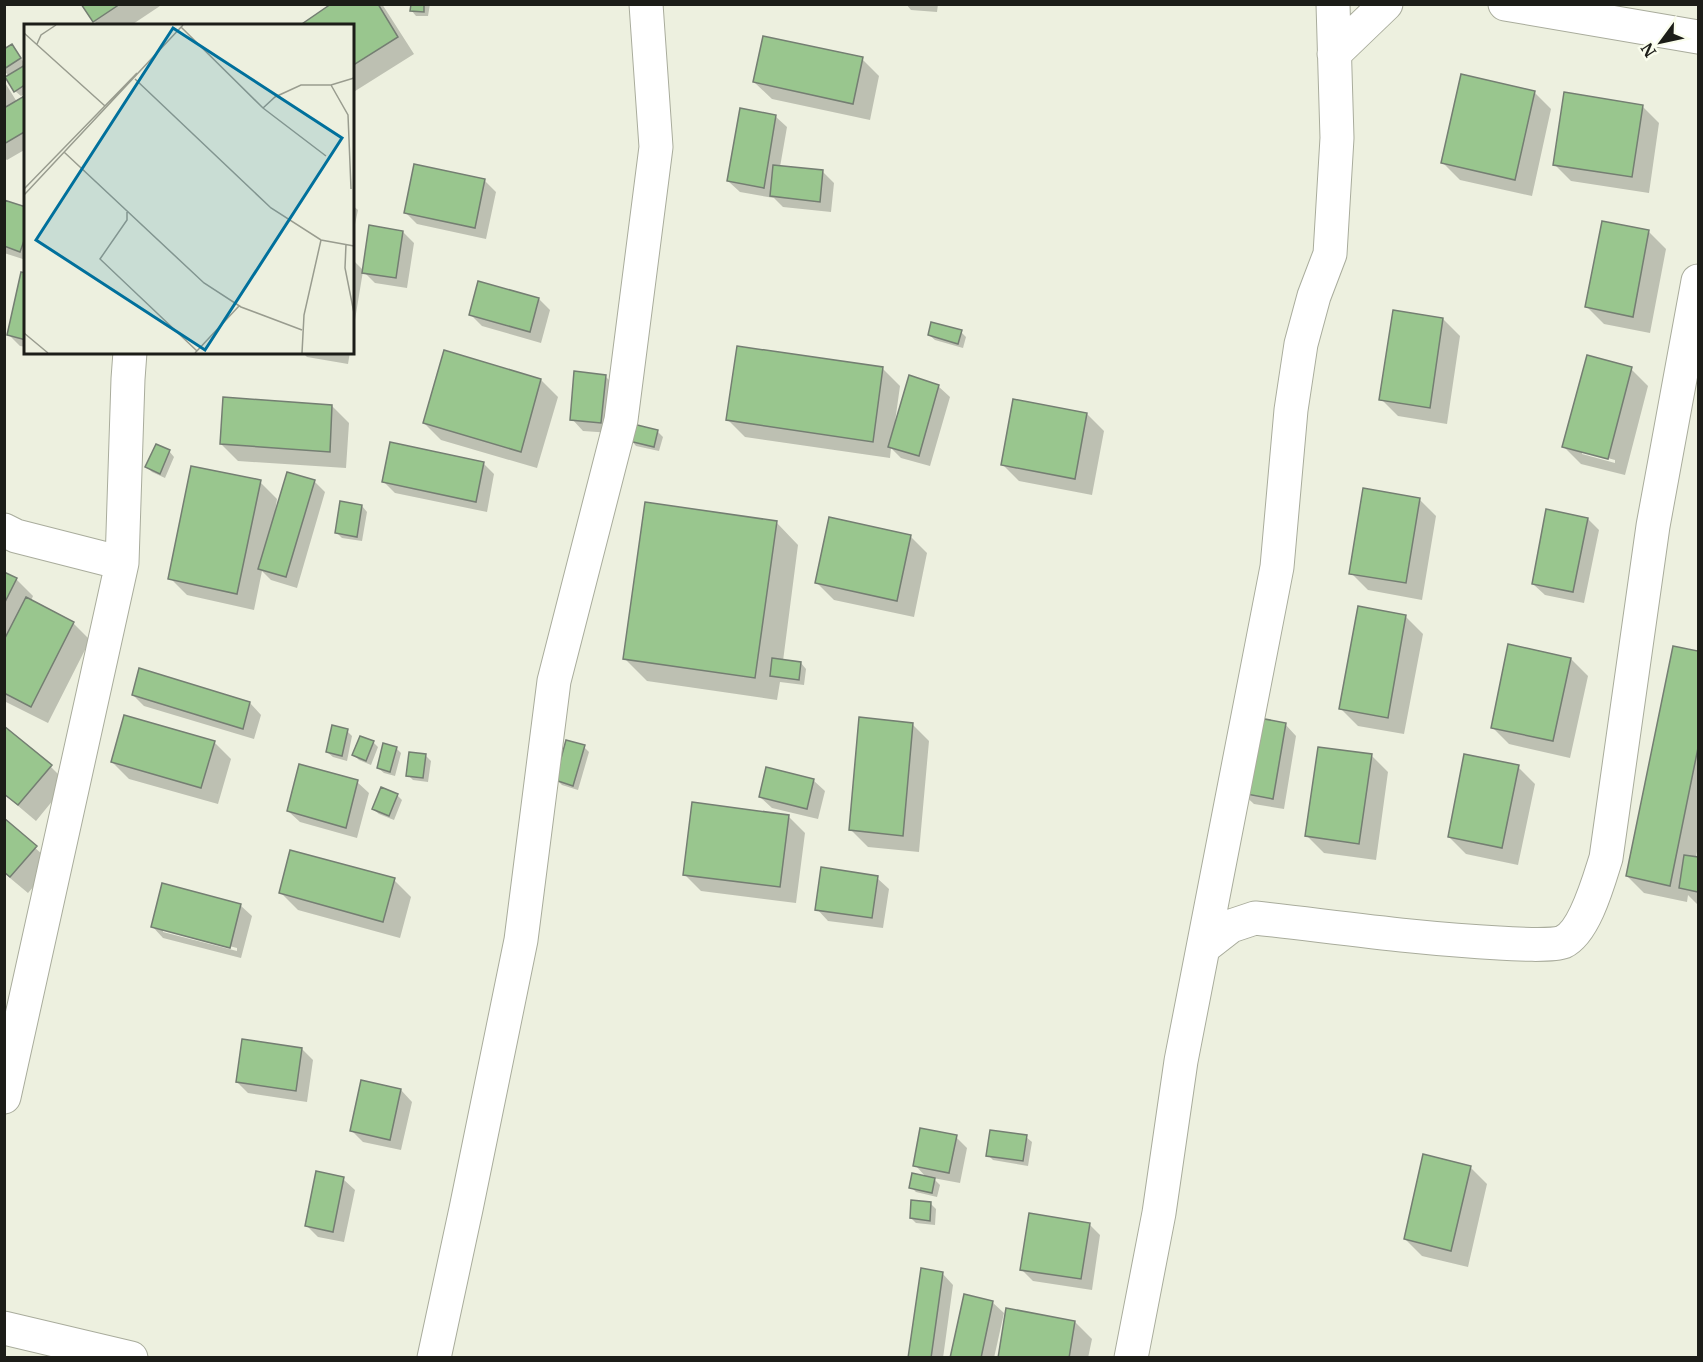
<svg xmlns="http://www.w3.org/2000/svg" width="1703" height="1362" font-family="Merriweather,serif">
<style>
.shadow{fill:#0003;fill-rule:evenodd}
.building{fill:#99c68e;stroke:#747e72;stroke-width:1.5}
.lines{fill:none;stroke-linecap:round;stroke-linejoin:round}
.minor-casing{stroke:#a9ac9c;stroke-width:35}
.minor{stroke:#fff;stroke-width:33}
.inset-road{fill:none;stroke:#999c8f;stroke-width:1.5}
.view{fill:#00709c;fill-opacity:0.15;stroke:#00709c;stroke-width:3}
.inset-edge{fill:none;stroke:#1c1d18;stroke-width:3}
</style>
<rect width="100%" height="100%" fill="#edf0df"/>
<path class="shadow" d="M83,4h76l1,2 -30,20h-32z
M334,4h48l32,50 -62,39v-67z
M412,4h18l-2,12h-12l-5,-6z
M906,4h32l-1,8 -26,-2z
M12,46l13,18 -2,1 3,3v25l-5,3 -6,-5 -6,-15 -5,-5v-20z
M862,59l17,17 -9,44 -98,-21 -18,-17z
M4,81l13,21 9,-5v52l-19,11 -3,-2z
M1534,92l17,17 -19,87 -72,-16 -17,-17z
M1642,106l17,17 -10,70 -78,-12 -17,-17z
M775,116l12,11 -7,40 43,5 11,11 -3,29 -48,-5 -9,-9 -34,-6 -12,-11z
M485,181l11,11 -10,47 -69,-15 -11,-11z
M4,201l22,7v52l-22,-7z
M352,205l6,5 -4,19h-2z
M1603,223l46,9 17,17 -16,84 -46,-9 -17,-17z
M403,232l11,11 -7,45 -32,-5 -12,-12 -11,67v-79l12,12z
M26,275v72l-6,-1 -11,-11z
M539,299l11,11 -9,33 -59,-17 -11,-11z
M1443,319l17,17 -13,88 -49,-8 -17,-17z
M961,332l5,5 -3,11 -28,-8 -6,-5z
M302,352h48l-2,12 -41,-7z
M883,369l17,17 -5,36 43,-36 12,11 -20,69 -29,-8 -10,-10 -1,10 -145,-21 -17,-17z
M1631,369l17,17 -23,89 -44,-11 -17,-17zM1582,451l33,9v3l-33,-9z
M605,376l12,12 -5,45 -29,-2 -11,-12z
M541,380l17,17 -21,71 -96,-28 -17,-17z
M332,406l17,17 -3,45 -108,-7 -17,-17z
M1087,414l17,17 -12,64 -73,-14 -17,-17z
M657,431l6,6 -4,14 -23,-5 -5,-6z
M169,451l5,6 -9,21 -13,-6 -5,-5z
M483,463l11,11 -7,38 -92,-19 -11,-11z
M314,481l11,11 -28,96 -26,-8 -9,-9 -8,39 -67,-15 -17,-17 90,-96 17,17 -2,13h2z
M1419,499l17,17 -14,84 -54,-10 -17,-17z
M362,506l5,6 -5,29 -20,-3 -6,-6z
M1588,519l11,11 -15,73 -39,-8 -12,-11z
M776,522l22,23 -15,116 18,2 5,6 -2,16 -24,-3 -3,18 -130,-19 -22,-22z
M910,536l17,17 -13,64 -80,-17 -17,-17z
M4,574l12,5 17,17 -2,5 42,22 17,17 -42,83 -44,-22z
M1406,617l17,17 -19,100 -46,-8 -17,-17z
M1675,648l23,5v192l-2,13 2,1v46l-10,-10 -1,7 -43,-9 -17,-17z
M1571,659l17,17 -18,82 -61,-14 -17,-17z
M133,695l117,8 11,12 -7,24 -110,-33z
M912,724l17,17 -10,111 -51,-5 -17,-17z
M1285,724l11,12 -12,73 -30,-5 -12,-11z
M347,731l5,5 -5,25 -14,-4 -6,-5z
M214,742l17,17 -13,45 -89,-25 -17,-17z
M373,742l5,5 -7,18 -12,-5 -5,-5z
M584,747l5,5 -11,38 -16,-5 -5,-5z
M396,748l5,5 -6,23 -11,-3 -6,-5z
M1371,755l17,17 -12,88 -52,-7 -17,-17z
M426,756l5,5 -3,21 -15,-2 -5,-5z
M51,767l16,16 -31,38 -32,-27z
M1518,767l17,17 -17,81 -52,-11 -17,-17z
M813,780l12,11 -7,28 -46,-11 -12,-11z
M357,782l12,11 -12,45 -57,-16 -12,-11z
M397,795l5,5 -8,20 -15,-6 -6,-5z
M788,816l17,17 -9,70 -95,-12 -17,-17z
M4,820l49,44 -25,29 -24,-20z
M877,878l12,11 -6,39 -55,-7 -11,-12z
M394,880l17,17 -11,41 -102,-28 -17,-17z
M240,905l12,11 -11,42 -78,-20 -11,-12zM163,929l74,19v3l-74,-19z
M302,1049l11,11 -6,42 -59,-9 -11,-11z
M401,1090l11,12 -11,48 -38,-8 -11,-11z
M956,1137l11,11 -7,35 -27,-5 7,7 -3,12 -21,-5 -5,-5 16,-9 -12,-13z
M1026,1137l6,5 -4,24 -35,-6 -5,-5z
M1470,1167l17,17 -19,83 -46,-11 -17,-17z
M343,1179l12,11 -11,52 -26,-5 -11,-11z
M931,1204l5,5 -1,16 -19,-2 -5,-5z
M1089,1224l11,11 -8,55 -59,-9 -11,-11z
M942,1273l11,12 -10,73h-33z
M992,1302l12,11 -10,45h-42z
M1075,1322l17,17 -4,19h-89z"/>
<path class="building" d="M81,4h39l-27,18z
M331,4h47l20,33 -46,29v-40h-53z
M411,4h13v8l-14,-1z
M763,36l100,21 -10,47 -100,-22z
M12,44l9,14 -17,11v-20z
M25,65l1,19 -12,8 -9,-15z
M1461,74l74,17 -20,89 -74,-17z
M1564,92l79,13 -11,72 -79,-12z
M26,95v36l-22,13v-36z
M740,108l36,7 -12,73 -37,-7z
M414,164l71,15 -10,49 -71,-15z
M773,165l50,5 -3,32 -50,-6z
M4,200l22,7v28l-6,17 -16,-6z
M1602,221l47,9 -16,87 -48,-10z
M369,225l34,6 -7,47 -34,-5z
M21,272l5,1v67l-19,-5z
M478,281l61,17 -9,34 -61,-17z
M1393,310l50,8 -13,90 -51,-8z
M931,322l31,8 -4,14 -30,-9z
M737,346l146,21 -10,75 -147,-22z
M444,350l97,29 -20,73 -98,-29z
M1587,355l45,12 -24,92 -46,-12z
M574,371l32,4 -5,48 -31,-3z
M909,375l30,10 -20,71 -31,-9z
M223,397l109,8 -2,47 -110,-8z
M1013,399l74,14 -12,66 -74,-14z
M633,424l25,6 -4,17 -25,-6z
M390,442l94,20 -8,40 -94,-20z
M156,444l14,6 -10,24 -15,-7z
M191,466l70,14 -24,114 -69,-15z
M287,472l28,8 -29,97 -28,-8z
M1363,488l57,10 -14,85 -57,-9z
M340,501l22,4 -5,32 -22,-4z
M645,502l132,19 -22,157 -132,-19z
M1546,509l42,9 -15,74 -41,-8z
M829,517l82,18 -14,66 -82,-18z
M4,572l13,6 -13,26z
M26,597l48,25 -43,85 -27,-14v-53z
M1358,606l48,9 -18,103 -49,-9z
M1508,644l63,14 -18,83 -62,-13z
M1673,646l25,5v97l-28,138 -44,-10z
M772,658l29,4 -2,18 -29,-4z
M139,668l111,34 -7,27 -111,-34z
M124,715l91,26 -14,47 -90,-26z
M859,717l54,6 -10,113 -54,-6z
M1254,717l32,6 -13,76 -32,-6z
M332,725l16,4 -6,27 -16,-4z
M4,726l48,39 -34,40 -14,-11z
M360,736l14,5 -8,20 -14,-6z
M566,740l19,5 -12,41 -18,-6z
M383,743l14,4 -7,25 -13,-4z
M1318,747l54,7 -13,90 -54,-8z
M409,752l17,2 -3,24 -17,-2z
M1464,754l55,11 -17,83 -54,-11z
M299,764l59,16 -12,48 -59,-17z
M766,767l48,12 -7,30 -48,-12z
M381,787l17,7 -9,22 -17,-7z
M692,802l97,13 -9,72 -97,-12z
M4,818l33,28 -27,31 -6,-5z
M290,850l105,28 -12,44 -104,-29z
M1684,855l14,2v35l-19,-4z
M821,867l57,9 -6,42 -57,-8z
M162,883l79,21 -11,44 -79,-21z
M242,1039l60,9 -6,43 -60,-9z
M361,1080l40,9 -11,51 -40,-9z
M920,1128l37,7 -8,38 -36,-7z
M990,1130l37,5 -4,26 -37,-5z
M1423,1154l48,12 -20,85 -47,-12z
M316,1171l28,6 -11,55 -28,-6z
M912,1173l23,5 -3,15 -23,-5z
M911,1200l20,2 -1,19 -20,-3z
M1029,1213l61,10 -9,56 -61,-9z
M921,1268l22,4 -12,86h-23z
M964,1294l29,7 -12,57h-31z
M1006,1308l69,13 -6,37h-71z"/>
<g class="lines">
<g class="minor-casing">
<path id="minor" d="M1505,4l193,33
M1334,54l52,-50
M4,530l12,6 106,27
M1204,947l27,-21 24,-8c81,9 163,21 244,25 13,1 54,3 64,-1 22,-10 36,-62 43,-84l47,-332 45,-245
M4,1097l118,-534 6,-184 2,-27
M4,1328l127,30
M434,1358l32,-149 55,-269 33,-259 67,-261 35,-273 -10,-143
M1131,1358l28,-145 22,-152 96,-494 14,-157 10,-66 13,-48 16,-42 7,-116 -4,-134"/>
</g>
<use href="#minor" class="minor"/>
</g>
<g transform="translate(24 24)">
<rect width="330" height="330" fill="#edf0df"/>
<path class="inset-road" d="M157,3l82,81 63,48M0,9l81,73M13,20l4,-9 15,-10M111,55l136,129 50,32 33,6M307,61l17,30 3,74M239,84l12,-11 26,-12h30l23,-7M40,128l140,131 37,24 61,23M0,165l113,-116M0,171l159,-170M103,188v8l-27,39 97,92M322,220l-1,24 9,45M0,309l24,20M171,329l44,-47M278,329l2,-38 17,-75"/>
<path class="view" d="M149,4l169,110 -137,212 -169,-110z"/>
<rect width="330" height="330" class="inset-edge"/>
</g>
<rect width="1703" height="1362" fill="none" stroke="#1c1d18" stroke-width="12"/>
<g transform="translate(1661 42) rotate(237)" stroke="#fafded" stroke-width="4.5" paint-order="stroke">
<path d="M0-4.5L10 22L0 15L-10 22Z" fill="#1c1d18"/>
<text y="-9" font-size="16" font-weight="bold" text-anchor="middle" fill="#1c1d18">N</text>
</g>
</svg>
